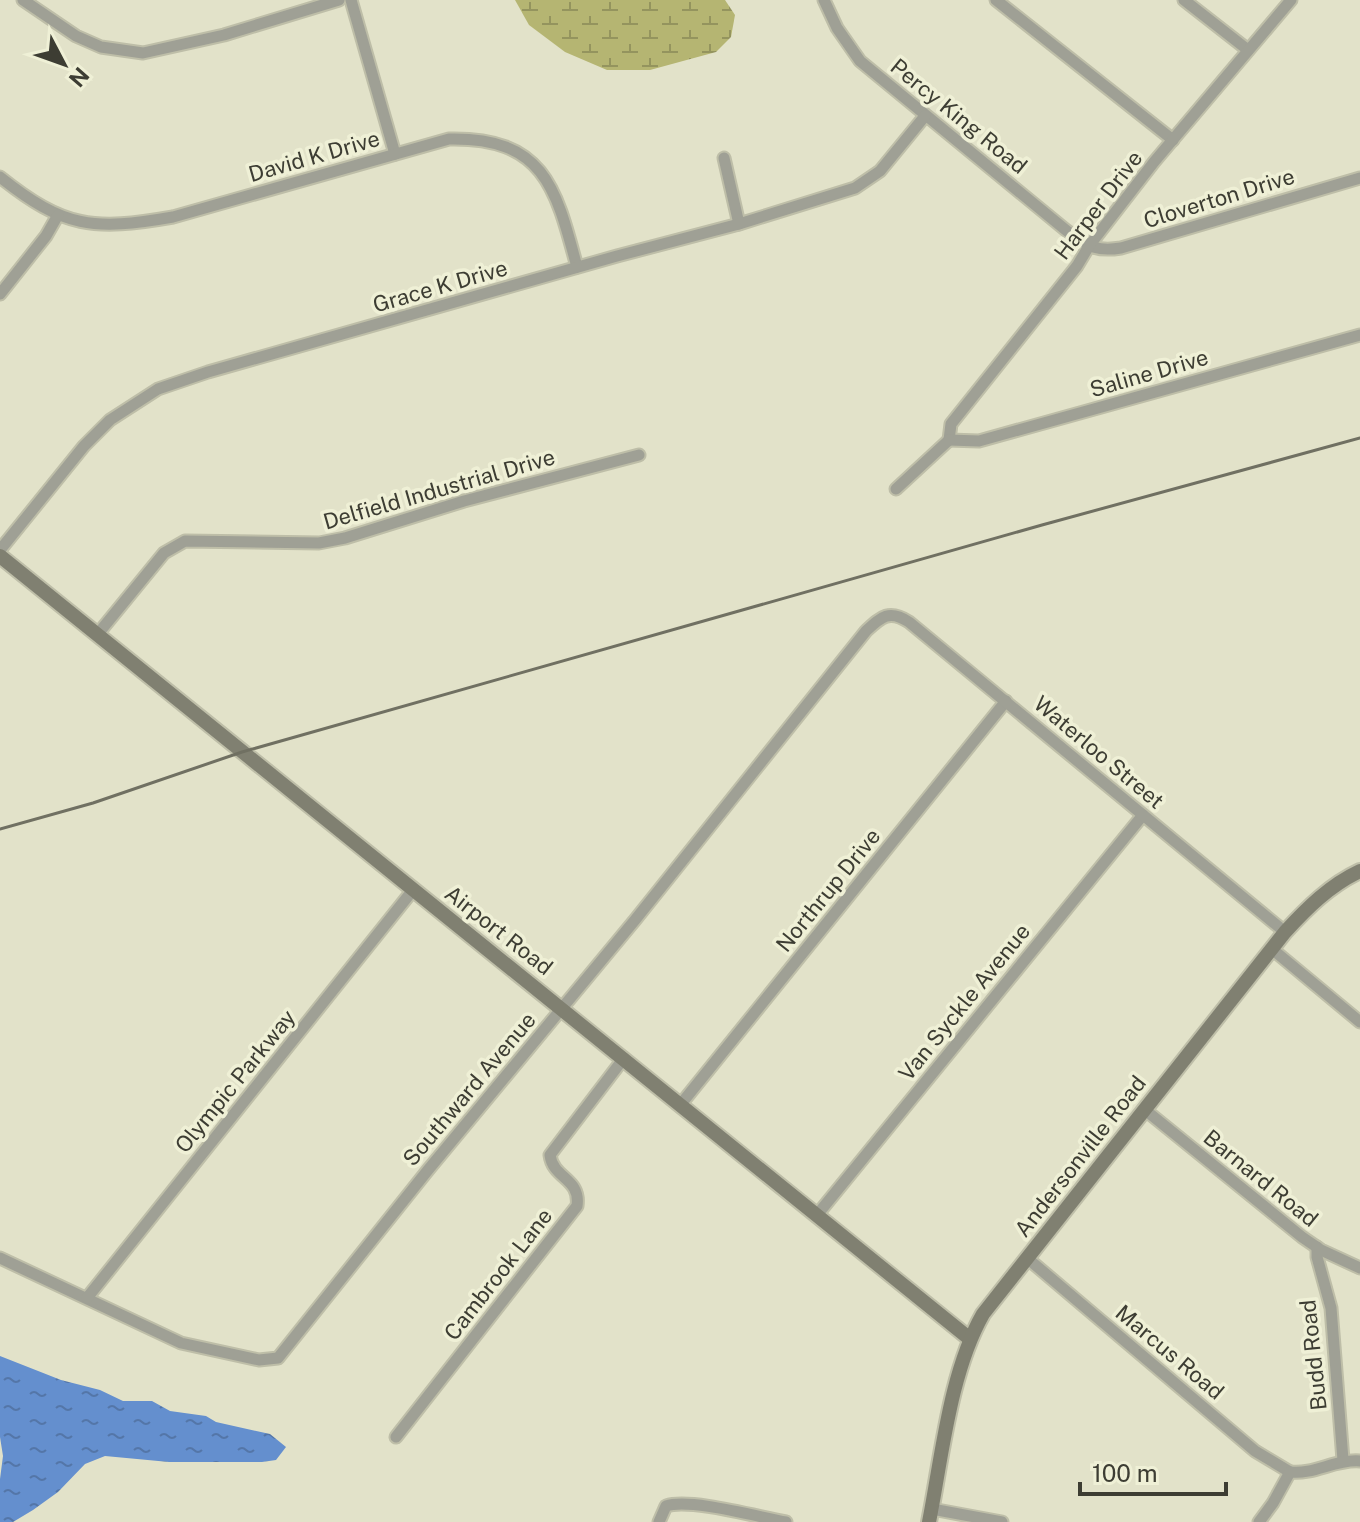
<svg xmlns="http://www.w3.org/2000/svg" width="1360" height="1522" font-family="'Public Sans',sans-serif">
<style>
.wetland{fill:url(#wetland-marsh)}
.water{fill:url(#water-ripples)}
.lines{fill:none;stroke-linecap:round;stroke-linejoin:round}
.street-casing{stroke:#bebea8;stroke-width:15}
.secondary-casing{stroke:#bebea8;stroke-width:18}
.street{stroke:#9fa095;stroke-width:11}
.secondary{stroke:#808071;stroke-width:14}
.rail{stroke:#707062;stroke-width:3}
.labels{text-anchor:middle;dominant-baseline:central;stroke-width:7;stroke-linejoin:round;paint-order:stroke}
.street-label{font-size:22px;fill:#3d3d33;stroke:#eff0d6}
</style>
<defs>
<pattern id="wetland-marsh" width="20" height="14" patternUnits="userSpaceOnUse" patternTransform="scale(2)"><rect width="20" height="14" fill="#b5b572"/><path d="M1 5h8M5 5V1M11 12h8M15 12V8" fill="none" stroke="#94945e"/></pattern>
<pattern id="water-ripples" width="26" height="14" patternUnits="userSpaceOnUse" patternTransform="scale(2)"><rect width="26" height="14" fill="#648fce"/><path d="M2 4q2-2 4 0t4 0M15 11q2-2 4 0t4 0" fill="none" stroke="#5476a8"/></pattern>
</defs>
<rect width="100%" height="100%" fill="#e2e2c9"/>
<polygon class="wetland" points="515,0 725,0 735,15 731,37 716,52 650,70 607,70 565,52 529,25"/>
<polygon class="water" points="0,1356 61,1380 100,1390 123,1401 152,1401 170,1411 206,1416 216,1422 270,1434 286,1447 276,1460 262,1462 169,1462 105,1456 85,1464 58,1492 33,1510 13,1522 0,1522 0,1479 3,1456 0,1437"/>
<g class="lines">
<g class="street-casing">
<g id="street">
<polyline points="23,0 76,36 101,47 143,53 224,35 339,0"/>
<polyline points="351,0 395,154"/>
<path d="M824 0 837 28 860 61 1067 231C1089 246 1095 252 1121 248L1360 178"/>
<polyline points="996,0 1173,140"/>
<polyline points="1184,0 1248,50"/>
<polyline points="724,158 739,224"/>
<path d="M0 177C64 228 93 231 173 217L449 139C544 137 556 188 577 267"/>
<polyline points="0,294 46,236 58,215"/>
<polyline points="949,440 951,424 1077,266 1089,246 1154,162 1291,0"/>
<polyline points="949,440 979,441 1360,335"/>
<polyline points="896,489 949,440"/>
<polyline points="0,550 84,446 110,420 158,389 208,372 617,256 739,224 855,188 880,171 925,116"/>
<polyline points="97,635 164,553 185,541 319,543 345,538 464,501 639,455"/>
<polyline points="1272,949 1360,1022"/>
<polyline points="681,1104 1006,701"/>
<polyline points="1144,1109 1302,1237 1321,1250 1360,1268"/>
<polyline points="817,1215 1143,815"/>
<polyline points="1317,1247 1317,1257 1331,1308 1343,1460"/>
<path d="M0 1258 181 1343 259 1360 278 1358 428 1170 635 920 866 631C881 617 889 609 909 622L1285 932"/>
<polyline points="1027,1258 1255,1451 1290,1472"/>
<polyline points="87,1298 413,890"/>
<path d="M396 1437 577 1206C581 1178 553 1179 550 1155L624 1058"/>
<polyline points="932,1509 1002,1522"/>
<path d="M659 1522 666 1506C690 1498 758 1517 786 1522"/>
<path d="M1259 1522 1273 1503 1290 1472C1314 1475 1335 1459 1360 1461"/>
</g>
</g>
<g class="secondary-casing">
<g id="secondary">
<polyline points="0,556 970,1339"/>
<path d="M929 1522C942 1456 950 1372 983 1314L1285 932C1307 908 1330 885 1360 871"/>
</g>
</g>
<use href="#street" class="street"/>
<use href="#secondary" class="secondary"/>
<polyline class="rail" points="0,829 93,803 242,752 1042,525 1360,438"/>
</g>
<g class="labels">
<g class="street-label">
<text transform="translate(959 116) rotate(39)">Percy King Road</text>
<text transform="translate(314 156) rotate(-16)">David K Drive</text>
<text transform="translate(1219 198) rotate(-17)">Cloverton Drive</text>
<text transform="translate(1098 205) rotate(-53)">Harper Drive</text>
<text transform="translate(440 286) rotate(-16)">Grace K Drive</text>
<text transform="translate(1149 373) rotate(-16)">Saline Drive</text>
<text transform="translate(439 489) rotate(-16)">Delfield Industrial Drive</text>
<text transform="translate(1099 752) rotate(40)">Waterloo Street</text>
<text transform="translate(828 890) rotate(-51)">Northrup Drive</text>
<text transform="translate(499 930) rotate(38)">Airport Road</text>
<text transform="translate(964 1002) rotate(-51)">Van Syckle Avenue</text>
<text transform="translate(235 1081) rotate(-51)">Olympic Parkway</text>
<text transform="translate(469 1089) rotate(-50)">Southward Avenue</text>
<text transform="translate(1080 1156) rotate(-52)">Andersonville Road</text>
<text transform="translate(1261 1178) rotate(39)">Barnard Road</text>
<text transform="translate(498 1274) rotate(-52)">Cambrook Lane</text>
<text transform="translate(1170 1352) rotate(40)">Marcus Road</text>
<text transform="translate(1313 1355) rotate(-96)">Budd Road</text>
</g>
</g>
<g transform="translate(64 64) rotate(131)" stroke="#eff0d6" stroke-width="6" paint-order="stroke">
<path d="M0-6L14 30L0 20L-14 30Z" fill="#3d3d33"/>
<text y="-12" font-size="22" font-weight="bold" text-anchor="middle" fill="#3d3d33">N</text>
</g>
<path d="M1080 1482v12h146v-12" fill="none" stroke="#3d3d33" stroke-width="4"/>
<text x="1092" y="1482" font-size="24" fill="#3d3d33" stroke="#eff0d6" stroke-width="6" paint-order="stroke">100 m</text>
</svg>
